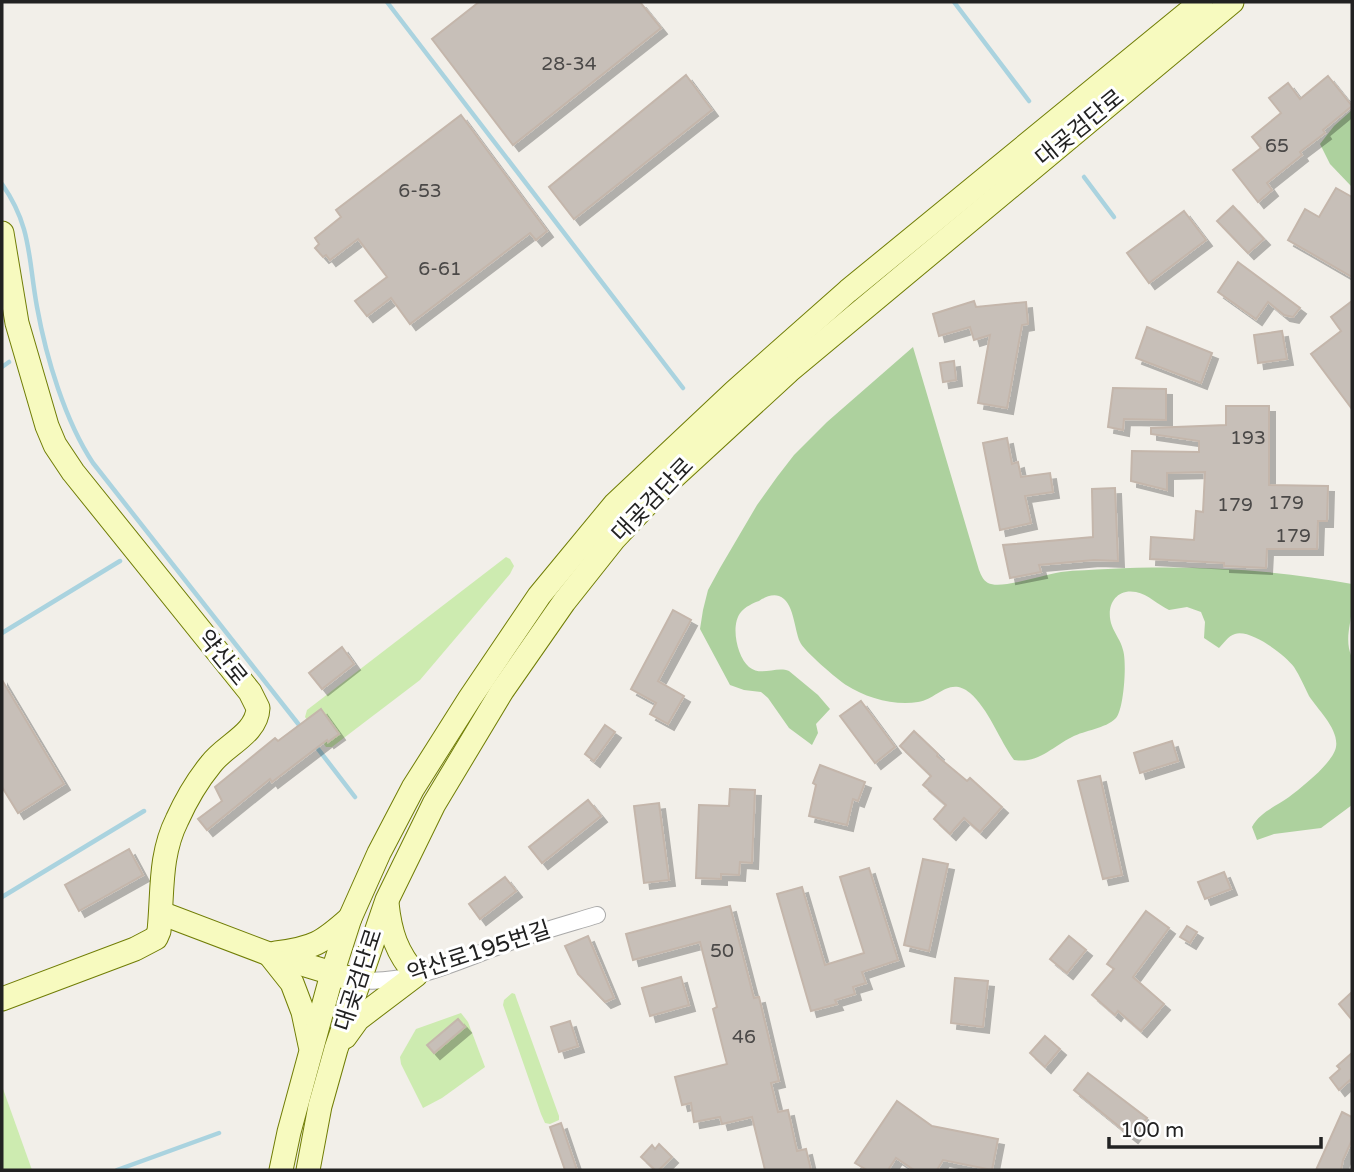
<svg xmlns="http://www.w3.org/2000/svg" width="1354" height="1172" font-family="'Varela Round','Noto Sans KR',sans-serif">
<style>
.grass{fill:#cdebb0}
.forest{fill:#add19e}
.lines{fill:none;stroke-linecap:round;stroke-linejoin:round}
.stream{stroke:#aad3df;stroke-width:4.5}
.building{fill:#c7bfb8;stroke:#c4b6ab;stroke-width:2;filter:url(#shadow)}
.street-casing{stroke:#a9a9a9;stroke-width:18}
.secondary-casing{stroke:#707d05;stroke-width:25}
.street{stroke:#fff;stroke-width:16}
.secondary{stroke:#f7fabf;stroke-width:23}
.labels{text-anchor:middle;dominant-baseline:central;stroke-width:6;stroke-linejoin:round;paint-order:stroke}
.number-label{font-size:19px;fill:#4b4948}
.street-label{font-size:23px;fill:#222;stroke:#fff}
</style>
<defs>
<filter id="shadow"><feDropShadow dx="6" dy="6" stdDeviation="0" flood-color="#0004"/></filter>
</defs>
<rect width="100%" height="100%" fill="#f2efe9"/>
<g class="grass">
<polygon points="506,557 510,559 514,566 510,574 420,680 332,747 326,747 305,717 307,710"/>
<polygon points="512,993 515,994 517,1000 559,1116 559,1120 550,1124 545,1123 541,1114 503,1005 504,1000"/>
<polygon points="461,1013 468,1022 485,1067 442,1098 423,1108 401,1064 400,1057 416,1029"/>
<polygon points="2,1086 32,1170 2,1170"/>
</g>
<g class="forest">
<polygon points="1352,110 1352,187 1330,164 1320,144 1334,126"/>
<path d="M913 347 979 570C981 575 983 580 988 583 1001 590 1045 574 1061 572 1076 570 1093 570 1108 569 1189 565 1273 569 1352 584 1352 592 1353 600 1352 607 1351 626 1344 639 1352 658V805L1321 828 1274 834 1257 840 1252 827C1260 812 1275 807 1289 797 1302 787 1333 763 1336 747 1339 729 1318 710 1309 696 1304 686 1300 676 1294 667 1285 655 1251 629 1235 634 1228 636 1224 643 1219 648L1204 638 1205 622 1201 612 1187 607 1169 610C1158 605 1148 594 1136 592 1115 588 1105 607 1112 626 1115 634 1121 641 1123 650 1127 662 1124 709 1116 718 1105 729 1085 730 1072 737 1052 747 1038 764 1014 760 1000 741 988 708 970 693 949 676 938 699 918 702 895 706 866 698 846 685 838 680 803 650 800 642 794 629 794 601 779 596 772 594 765 597 759 601 753 603 745 607 741 612 730 625 737 657 749 667 761 677 776 666 789 671L818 695 830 709 816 724 818 733 812 745 789 728 768 698 761 692 744 690 730 685 700 629 703 610 708 590 720 568 757 505 777 477 794 455 827 422Z"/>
</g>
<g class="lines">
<g class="stream">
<polyline points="387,2 683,388"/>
<polyline points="954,2 1029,101"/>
<polyline points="1084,177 1114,217"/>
<path d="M2 184C32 227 28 258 37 307 46 357 65 421 93 463L303 730"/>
<polyline points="2,367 9,362"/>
<polyline points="2,633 120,561"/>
<polyline points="315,745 355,797"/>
<polyline points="2,897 144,811"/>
<polyline points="117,1170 219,1133"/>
</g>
</g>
<g class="building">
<polygon points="479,2 640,2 661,28 513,145 432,39"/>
<polygon points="686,75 712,110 574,219 549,187"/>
<polygon points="1328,76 1352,106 1323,130 1325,133 1300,152 1302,155 1267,183 1272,190 1258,202 1233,170 1261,148 1252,137 1281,113 1269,98 1288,83 1300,99"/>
<polygon points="461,115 547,231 536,240 530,233 410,324 391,298 367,316 355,301 387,277 358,239 330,260 326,255 323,257 315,248 319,244 315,238 341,217 336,210"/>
<polygon points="1336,188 1352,197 1352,277 1288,240 1305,209 1319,217"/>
<polygon points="1233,206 1264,239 1248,253 1217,221"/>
<polygon points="1184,211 1206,240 1149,283 1127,253"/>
<polygon points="1238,262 1300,308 1293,317 1284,315 1268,302 1256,319 1218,292"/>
<polygon points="974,301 976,307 1026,302 1028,324 1022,325 1007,408 978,403 990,335 974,340 970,327 939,336 933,314"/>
<polygon points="1352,301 1352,409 1311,354 1341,331 1331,317"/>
<polygon points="1147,327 1212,353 1201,383 1136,358"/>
<polygon points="1282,331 1287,359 1258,363 1254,335"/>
<polygon points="954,361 956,380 943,382 940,363"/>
<polygon points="1113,388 1166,389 1166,420 1124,419 1123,430 1108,427"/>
<polygon points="1226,406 1269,406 1269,485 1328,486 1327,521 1318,521 1317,549 1267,549 1266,568 1224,566 1224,563 1150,559 1151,537 1194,540 1196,511 1203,512 1205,472 1167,473 1167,490 1131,481 1132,451 1199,452 1199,441 1151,434 1151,428 1226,425"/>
<polygon points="1007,438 1012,464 1018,462 1021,477 1050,473 1053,492 1025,496 1031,523 1000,530 983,443"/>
<polygon points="1115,488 1118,561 1094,560 1039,565 1041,572 1010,578 1003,545 1093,537 1092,489"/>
<polygon points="673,610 691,620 658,681 684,696 668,724 650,714 656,703 631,689"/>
<polygon points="342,647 354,664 322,689 309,673"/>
<polygon points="2,680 64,784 18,813 2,787"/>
<polygon points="861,701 895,747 875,763 840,716"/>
<polygon points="321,709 339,734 328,742 327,740 272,782 270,779 207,830 198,819 222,801 215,787 275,738 278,741"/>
<polygon points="605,725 615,732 594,761 585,754"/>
<polygon points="914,731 938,754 937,756 967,781 970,778 1002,807 980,832 964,818 950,834 934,819 946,805 923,785 931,776 900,746"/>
<polygon points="1172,741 1178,761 1140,773 1134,753"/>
<polygon points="820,765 865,782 858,801 853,799 847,825 809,816 816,785 813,783"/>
<polygon points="1100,776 1122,875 1103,879 1078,781"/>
<polygon points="730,789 755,790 752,863 740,862 739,875 721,874 721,879 696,878 699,805 729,806"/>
<polygon points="588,800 601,816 542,863 529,847"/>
<polygon points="659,803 669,880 644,883 634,806"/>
<polygon points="129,849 143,875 79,911 65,885"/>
<polygon points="923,859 948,864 929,951 904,945"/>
<polygon points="869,868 898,960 862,972 866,983 853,987 855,994 835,1000 837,1004 811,1011 777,894 802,887 825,965 864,953 840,877"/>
<polygon points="1224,872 1231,889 1205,899 1198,882"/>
<polygon points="505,877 516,891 480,919 469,904"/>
<polygon points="730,906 754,998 759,997 779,1081 771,1083 778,1112 788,1110 797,1151 806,1149 811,1170 765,1170 752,1117 722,1124 720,1117 694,1122 691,1103 682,1105 675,1077 727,1064 713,1009 717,1007 700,942 633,960 626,934"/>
<polygon points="1146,911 1169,928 1133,977 1164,1004 1141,1031 1118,1011 1115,1015 1092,995 1114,969 1107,964"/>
<polygon points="1187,926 1197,932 1190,943 1180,937"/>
<polygon points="588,936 614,998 605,1002 578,974 565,946"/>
<polygon points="1069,936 1086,950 1067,973 1050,959"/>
<polygon points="681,977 689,1005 650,1016 642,988"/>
<polygon points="955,978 988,981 983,1027 951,1023"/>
<polygon points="1352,992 1352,1020 1339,1004"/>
<polygon points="458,1019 465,1027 434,1053 427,1045"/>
<polygon points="570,1021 578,1046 559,1052 551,1027"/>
<polygon points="1045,1036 1060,1049 1045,1067 1030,1053"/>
<polygon points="1352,1053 1352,1083 1350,1080 1339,1090 1330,1078 1340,1069 1337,1066"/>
<polygon points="1088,1073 1147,1118 1132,1137 1074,1090"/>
<polygon points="897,1101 932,1126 998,1139 992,1170 943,1160 937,1170 914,1170 896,1158 888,1170 867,1170 855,1163"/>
<polygon points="1342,1112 1352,1117 1352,1140 1343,1160 1341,1170 1316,1170"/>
<polygon points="561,1123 577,1170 565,1170 550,1127"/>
<polygon points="659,1144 672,1157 659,1170 655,1170 641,1157 652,1145 655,1149"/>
</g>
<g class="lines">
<g class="street-casing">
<path id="street" d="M358 980C408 985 453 963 499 946 531 934 564 925 597 915"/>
</g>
<g class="secondary-casing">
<g id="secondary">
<path d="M2 233 17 323 47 426 55 445 73 472 250 692 258 708C257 734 225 745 211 764 197 781 186 800 177 820 159 856 163 893 159 931L156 938 135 949 2 999"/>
<polyline points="161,913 269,954 345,977"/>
<path d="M276 953C314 948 322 943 350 918"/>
<polyline points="269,954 292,983 303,1012 310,1045"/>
<path d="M345 1037 358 1019 416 975C397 953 390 933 387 903"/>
<polyline points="281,1170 289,1132 332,974 350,918 379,853 413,788 470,698 539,596 615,504 734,392 848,291 1201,2"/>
<polyline points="308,1170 320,1106 336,1049 387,900 434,804 502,691 564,602 614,539 665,485 789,371 1232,2"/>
</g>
</g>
<use href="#street" class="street"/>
<use href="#secondary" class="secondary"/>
</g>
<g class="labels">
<g class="number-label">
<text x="569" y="64">28-34</text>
<text x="1277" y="146">65</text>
<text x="420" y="191">6-53</text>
<text x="440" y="269">6-61</text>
<text x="1248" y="438">193</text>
<text x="1286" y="503">179</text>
<text x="1235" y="505">179</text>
<text x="1293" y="536">179</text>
<text x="722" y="951">50</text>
<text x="744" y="1037">46</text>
</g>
<g class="street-label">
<text transform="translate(1080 128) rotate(-39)">대곶검단로</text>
<text transform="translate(653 500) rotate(-46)">대곶검단로</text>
<text transform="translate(222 658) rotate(51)">약산로</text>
<text transform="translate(479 952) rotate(-18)">약산로195번길</text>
<text transform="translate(359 980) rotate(-72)">대곶검단로</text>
</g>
</g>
<rect width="1354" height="1172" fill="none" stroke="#222222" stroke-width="7"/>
<path d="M1109 1137v10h212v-10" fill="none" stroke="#222222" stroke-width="3.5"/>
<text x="1120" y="1137" font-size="21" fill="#222222" stroke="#ffffff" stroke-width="5" paint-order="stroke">100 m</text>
</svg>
